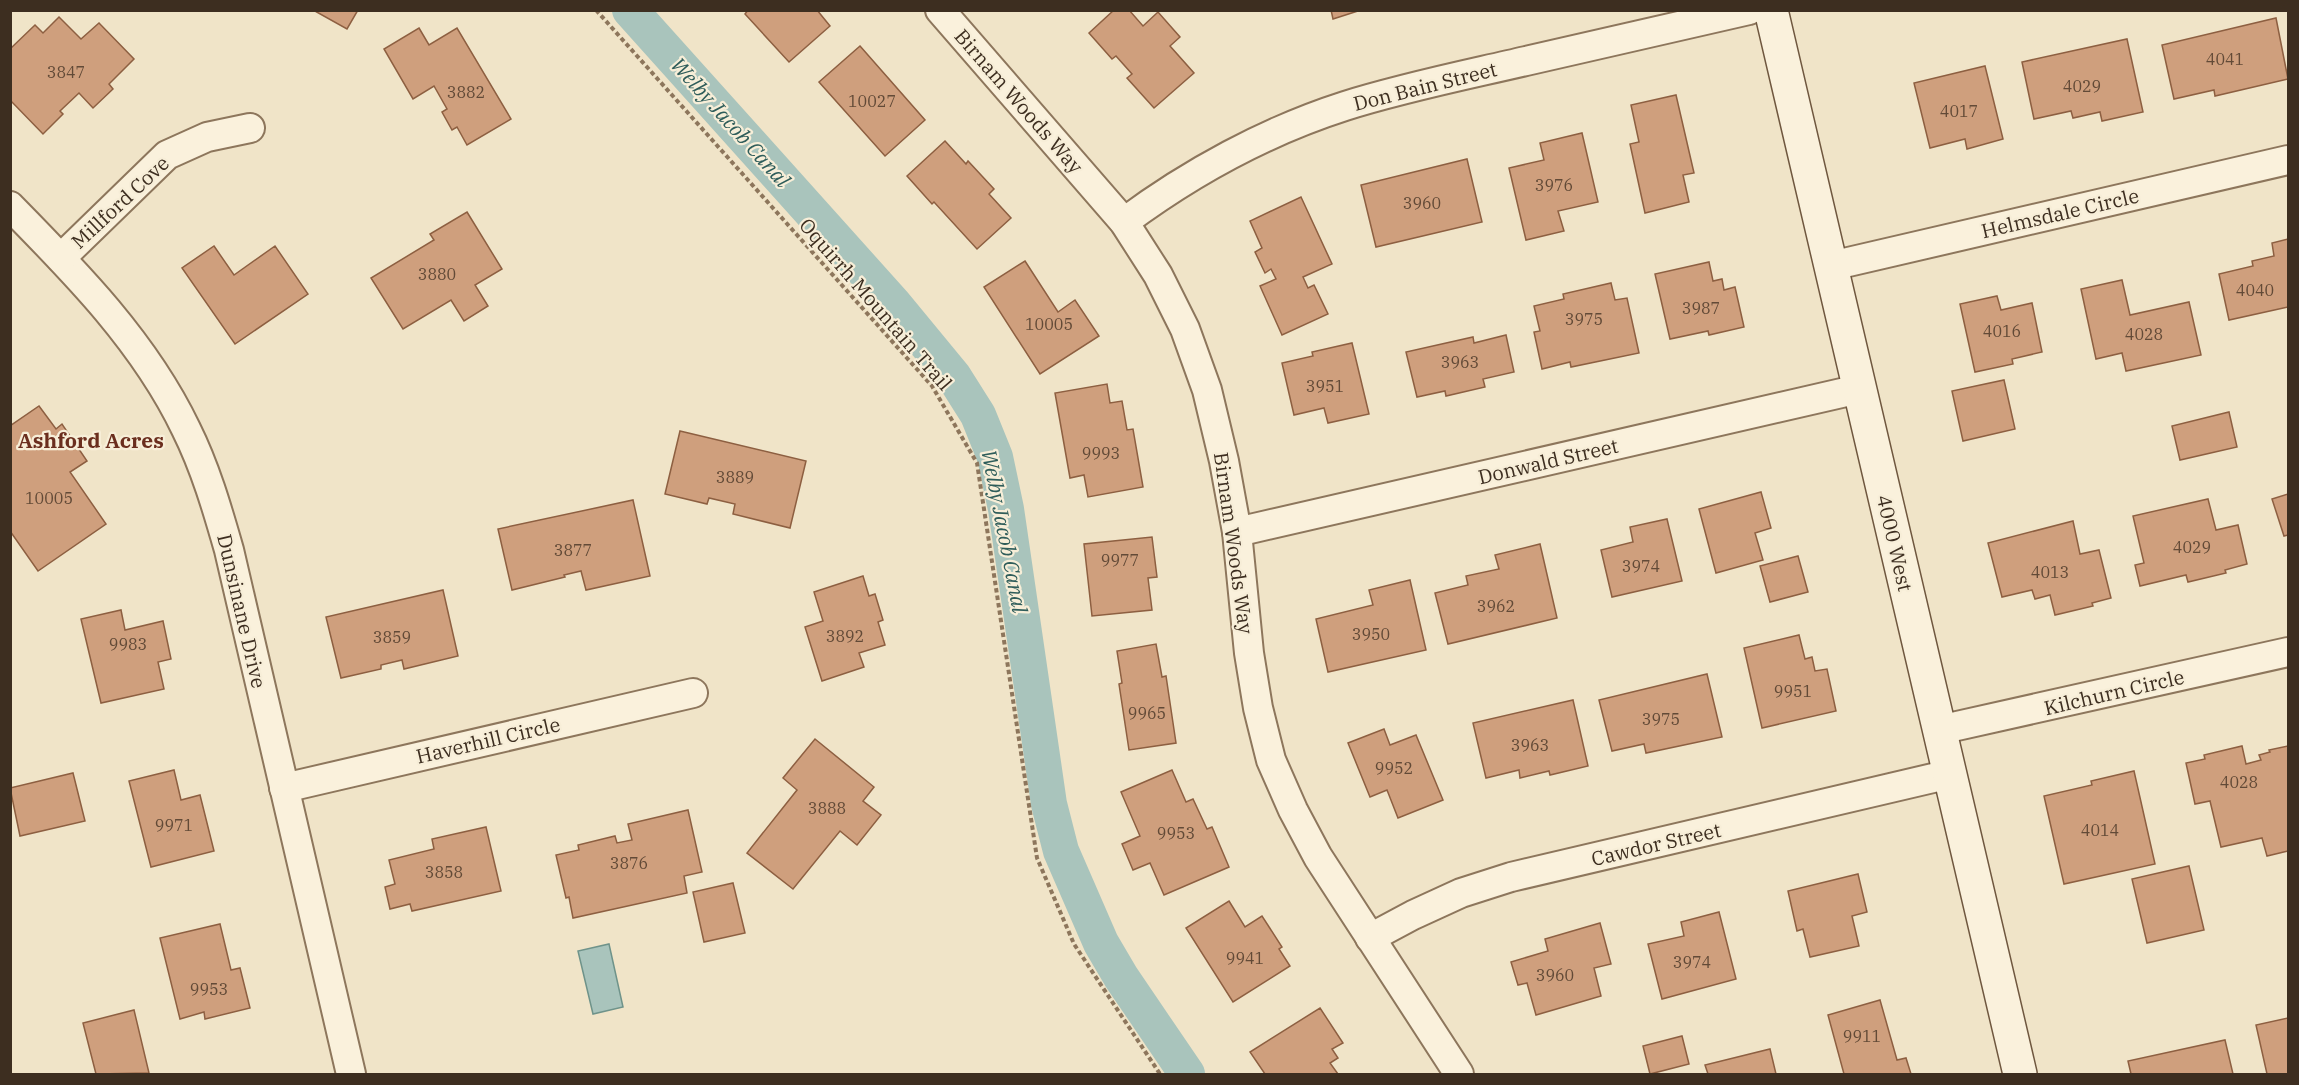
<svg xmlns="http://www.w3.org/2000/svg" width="2299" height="1085" font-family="'IBM Plex Serif',serif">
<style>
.water{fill:#a9c4bc;stroke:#6f938a;stroke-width:1.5}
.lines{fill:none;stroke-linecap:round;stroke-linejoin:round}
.canal{stroke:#a9c4bc;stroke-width:36}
.building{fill:#cf9f7d;stroke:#8d5f41;stroke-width:1.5}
.street-casing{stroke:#8d765c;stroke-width:32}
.secondary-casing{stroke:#6f573f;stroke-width:36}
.path{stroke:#8d765c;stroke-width:4;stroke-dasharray:4.5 3;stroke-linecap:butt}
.street{stroke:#faf1dc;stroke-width:28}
.secondary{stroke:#faf1dc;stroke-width:33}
.labels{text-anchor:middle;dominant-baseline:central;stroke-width:4.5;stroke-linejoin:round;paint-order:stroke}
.number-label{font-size:16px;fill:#624a37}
.street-label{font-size:20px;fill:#3d2e20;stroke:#f7eed8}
.water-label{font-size:21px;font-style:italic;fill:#2f5d5a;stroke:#f7eed8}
.neighbourhood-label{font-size:21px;font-weight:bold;fill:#6b2e1e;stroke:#f7eed8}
</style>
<rect width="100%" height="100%" fill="#f0e4c8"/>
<polygon class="water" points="609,944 623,1007 593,1014 578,951"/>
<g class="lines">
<polyline class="canal" points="630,10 893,303 954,377 978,415 995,457 1006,509 1049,804 1061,851 1101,943 1121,977 1187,1074"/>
</g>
<g class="building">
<polygon points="313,10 358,10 347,29"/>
<polygon points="748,10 817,10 830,26 789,62 745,14"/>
<polygon points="1114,10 1129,10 1143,26 1158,12 1180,37 1170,46 1194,73 1154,108 1127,78 1132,74 1116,56 1112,59 1089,33"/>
<polygon points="1331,10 1361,10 1333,19"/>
<polygon points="59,17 81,39 99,23 134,59 109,84 113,89 93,108 79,93 60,111 63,114 43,134 10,100 10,49 35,25 43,33"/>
<polygon points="2276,18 2288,79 2215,96 2214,90 2174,99 2162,45"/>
<polygon points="419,28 429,45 457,28 511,119 467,145 457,127 452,130 442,112 447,109 434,86 413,99 384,49"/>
<polygon points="2127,39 2143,112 2102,121 2100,112 2073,118 2071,111 2034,119 2022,62"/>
<polygon points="860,46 925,120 885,156 819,82"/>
<polygon points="1985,66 2003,139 1967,149 1965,139 1930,148 1914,83"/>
<polygon points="1676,95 1694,173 1683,175 1689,202 1645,213 1630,144 1639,142 1631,105"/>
<polygon points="1582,133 1598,202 1558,211 1564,231 1526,240 1509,168 1544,160 1540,143"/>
<polygon points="945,141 966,164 968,161 994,189 989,194 1011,218 977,249 934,202 932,204 907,176"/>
<polygon points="1467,159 1482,222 1376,247 1361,185"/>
<polygon points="1301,197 1332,264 1303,277 1308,288 1314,285 1328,314 1282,335 1260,286 1276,279 1271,269 1265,273 1255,252 1262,248 1250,221"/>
<polygon points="467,212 502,269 475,285 488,306 464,321 451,300 403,329 371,278 434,240 430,234"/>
<polygon points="2288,239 2288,307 2229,320 2219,274 2253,266 2252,261 2274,256 2272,243"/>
<polygon points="214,246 234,275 275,246 308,294 235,344 182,268"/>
<polygon points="1025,261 1058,312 1075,300 1099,336 1040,374 984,287"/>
<polygon points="1709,262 1713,281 1722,279 1724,290 1735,287 1744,327 1709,335 1708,331 1670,339 1655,274"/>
<polygon points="2122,280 2130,315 2189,302 2201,355 2126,371 2122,353 2096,359 2081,289"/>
<polygon points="1611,283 1615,300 1627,298 1639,353 1571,367 1570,362 1542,369 1534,332 1540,331 1534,306 1564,299 1563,294"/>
<polygon points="1997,296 2001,310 2032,303 2042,352 2012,359 2013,364 1975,372 1960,304"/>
<polygon points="1506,335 1514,372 1483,379 1485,387 1446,396 1445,391 1417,397 1406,352 1473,337 1474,343"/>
<polygon points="1352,343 1369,414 1328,423 1324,408 1294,415 1282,363 1313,356 1312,352"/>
<polygon points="2004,380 2015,429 1963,441 1952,391"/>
<polygon points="1107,384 1110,403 1122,401 1127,430 1133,429 1143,487 1088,497 1084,475 1070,478 1055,393"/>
<polygon points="39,406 56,429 62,424 87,461 70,472 106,524 38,571 10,531 10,426"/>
<polygon points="2229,412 2237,447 2180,460 2172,426"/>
<polygon points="680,431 806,461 790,528 733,514 735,504 709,498 707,504 665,494"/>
<polygon points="1761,492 1771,528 1755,533 1763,560 1716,573 1699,509"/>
<polygon points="2288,494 2288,535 2284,536 2272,499"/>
<polygon points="2208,499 2216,530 2238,525 2247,564 2225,570 2226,573 2188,582 2186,575 2140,586 2135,565 2144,563 2133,516"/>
<polygon points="633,500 650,576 586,590 581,571 564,575 565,577 512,590 498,529"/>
<polygon points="1667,519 1682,581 1612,597 1601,550 1633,542 1630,527"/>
<polygon points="2073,521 2080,554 2099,550 2111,598 2092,603 2093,606 2055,615 2050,595 2035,599 2032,590 2002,597 1988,543"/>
<polygon points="1152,537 1157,577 1148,578 1152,610 1092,616 1084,544"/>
<polygon points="1540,544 1557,618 1448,644 1435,593 1468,585 1466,576 1499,569 1495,555"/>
<polygon points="1798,556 1808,592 1770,602 1760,566"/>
<polygon points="863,576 869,596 875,594 883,620 878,622 885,645 859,653 864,667 822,681 805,627 823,621 814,592"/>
<polygon points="1410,580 1426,650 1328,672 1316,619 1373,605 1369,590"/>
<polygon points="443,590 458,656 404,669 402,660 381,665 381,669 341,678 326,617"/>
<polygon points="121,610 125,630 163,621 171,659 158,662 164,689 101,703 81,619"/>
<polygon points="1799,635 1805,659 1812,657 1815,671 1827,669 1836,711 1762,728 1744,648"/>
<polygon points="1156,644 1162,677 1166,676 1176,743 1129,750 1119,684 1122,683 1117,651"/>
<polygon points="1707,674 1722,737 1646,753 1644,744 1612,751 1599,700"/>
<polygon points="1573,700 1588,766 1550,775 1549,771 1520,778 1519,770 1486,778 1473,723"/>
<polygon points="1384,729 1390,745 1416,735 1443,800 1398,818 1387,790 1370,797 1348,743"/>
<polygon points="815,739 874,787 863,801 881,815 857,845 840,831 793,889 747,853 797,790 783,778"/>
<polygon points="2242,746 2246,764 2261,760 2259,755 2270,752 2269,750 2288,746 2288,851 2267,856 2262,838 2221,847 2210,801 2195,804 2186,763 2205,759 2204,755"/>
<polygon points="174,770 181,800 200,795 214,851 151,867 129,781"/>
<polygon points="1172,770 1186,802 1193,799 1207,829 1212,827 1229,867 1164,895 1150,863 1133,870 1122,844 1140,836 1121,792"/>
<polygon points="2134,771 2155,864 2064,884 2044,796 2092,785 2091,781"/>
<polygon points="73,773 85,821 20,836 10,788"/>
<polygon points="688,810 702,872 684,876 687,893 573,918 569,897 566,898 556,855 579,850 578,845 615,836 617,843 632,840 628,824"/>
<polygon points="486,827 501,891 412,911 410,904 390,909 385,887 395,884 389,860 434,849 432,839"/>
<polygon points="2189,866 2204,930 2147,943 2132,879"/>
<polygon points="1858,874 1867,912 1852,916 1859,946 1810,957 1803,929 1797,931 1788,891"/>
<polygon points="733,883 745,933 704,942 693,892"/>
<polygon points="1229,901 1245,927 1262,916 1282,947 1279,949 1290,966 1233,1002 1186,928"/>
<polygon points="1719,912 1736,979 1662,999 1648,944 1684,936 1681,922"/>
<polygon points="1600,923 1611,964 1594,968 1601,996 1536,1015 1527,983 1518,985 1511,962 1548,951 1545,939"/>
<polygon points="220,924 231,970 240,968 250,1008 205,1019 204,1012 180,1019 160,938"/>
<polygon points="1880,1000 1897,1060 1906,1058 1911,1074 1844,1074 1828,1015"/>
<polygon points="1320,1008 1343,1043 1332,1049 1338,1058 1330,1063 1338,1074 1265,1074 1250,1052"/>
<polygon points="134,1010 149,1073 96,1074 83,1023"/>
<polygon points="2288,1018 2288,1074 2267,1074 2256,1025"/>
<polygon points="1682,1036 1689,1064 1650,1074 1643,1046"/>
<polygon points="2225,1040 2233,1074 2131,1074 2128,1061"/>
<polygon points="1770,1049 1776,1074 1708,1074 1705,1065"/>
</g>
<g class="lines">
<g class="street-casing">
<g id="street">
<polyline points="940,10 1124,222 1158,275 1185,329 1207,390 1224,461 1237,532 1249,653 1258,708 1271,760 1293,810 1318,857 1459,1074"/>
<path d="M10 206C76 273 145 343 186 429 205 467 217 508 229 550L351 1074"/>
<path d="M1124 222C1190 173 1267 131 1345 106 1405 87 1466 75 1526 61 1601 44 1675 27 1749 10"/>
<polyline points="61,258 167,155 207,137 250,128"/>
<polyline points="1831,266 2288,160"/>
<polyline points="1237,532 1859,389"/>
<polyline points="1939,730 2288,652"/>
<polyline points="284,788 693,693"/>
<polyline points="1370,938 1413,915 1461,893 1511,877 1950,774"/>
</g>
</g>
<g class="secondary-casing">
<polyline id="secondary" points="1771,10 2020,1074"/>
</g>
<polyline class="path" points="596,10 932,386 977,463 1037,858 1074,944 1160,1074"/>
<use href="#street" class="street"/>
<use href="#secondary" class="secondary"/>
</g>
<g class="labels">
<g class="number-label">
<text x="2225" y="59">4041</text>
<text x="66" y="72">3847</text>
<text x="2082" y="86">4029</text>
<text x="466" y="92">3882</text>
<text x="872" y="101">10027</text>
<text x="1959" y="111">4017</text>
<text x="1554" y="185">3976</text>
<text x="1422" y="203">3960</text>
<text x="437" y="274">3880</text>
<text x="2255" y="290">4040</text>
<text x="1701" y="308">3987</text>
<text x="1584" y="319">3975</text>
<text x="1049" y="324">10005</text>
<text x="2002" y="331">4016</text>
<text x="2144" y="334">4028</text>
<text x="1460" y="362">3963</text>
<text x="1325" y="386">3951</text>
<text x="1101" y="453">9993</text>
<text x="735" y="477">3889</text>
<text x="49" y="498">10005</text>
<text x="2192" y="547">4029</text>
<text x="573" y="550">3877</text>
<text x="1120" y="560">9977</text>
<text x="1641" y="566">3974</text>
<text x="2050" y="572">4013</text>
<text x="1496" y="606">3962</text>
<text x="1371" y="634">3950</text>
<text x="845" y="636">3892</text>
<text x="392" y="637">3859</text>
<text x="128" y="644">9983</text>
<text x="1793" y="691">9951</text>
<text x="1147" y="713">9965</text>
<text x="1661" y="719">3975</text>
<text x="1530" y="745">3963</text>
<text x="1394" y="768">9952</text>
<text x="2239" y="782">4028</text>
<text x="827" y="808">3888</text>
<text x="174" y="825">9971</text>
<text x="2100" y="830">4014</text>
<text x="1176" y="833">9953</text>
<text x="629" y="863">3876</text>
<text x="444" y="872">3858</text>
<text x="1245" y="958">9941</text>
<text x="1692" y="962">3974</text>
<text x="1555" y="975">3960</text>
<text x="209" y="989">9953</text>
<text x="1862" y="1036">9911</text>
</g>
<g class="street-label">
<text transform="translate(1425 86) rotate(-14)">Don Bain Street</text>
<text transform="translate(1019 101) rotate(49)">Birnam Woods Way</text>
<text transform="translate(120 202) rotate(-43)">Millford Cove</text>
<text transform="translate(2060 213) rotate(-13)">Helmsdale Circle</text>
<text transform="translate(876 304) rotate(49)">Oquirrh Mountain Trail</text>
<text transform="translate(1548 461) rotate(-13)">Donwald Street</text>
<text transform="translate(1234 543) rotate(82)">Birnam Woods Way</text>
<text transform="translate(1895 543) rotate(77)">4000 West</text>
<text transform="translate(242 611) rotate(77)">Dunsinane Drive</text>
<text transform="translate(2114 692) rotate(-13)">Kilchurn Circle</text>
<text transform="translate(488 740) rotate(-13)">Haverhill Circle</text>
<text transform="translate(1656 844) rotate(-13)">Cawdor Street</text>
</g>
<g class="water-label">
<text transform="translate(731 122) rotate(48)">Welby Jacob Canal</text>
<text transform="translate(1005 531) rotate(79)">Welby Jacob Canal</text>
</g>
<g class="neighbourhood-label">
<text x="91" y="440">Ashford Acres</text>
</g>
</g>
<rect width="2299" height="1085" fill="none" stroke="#3d2e20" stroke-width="24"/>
</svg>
